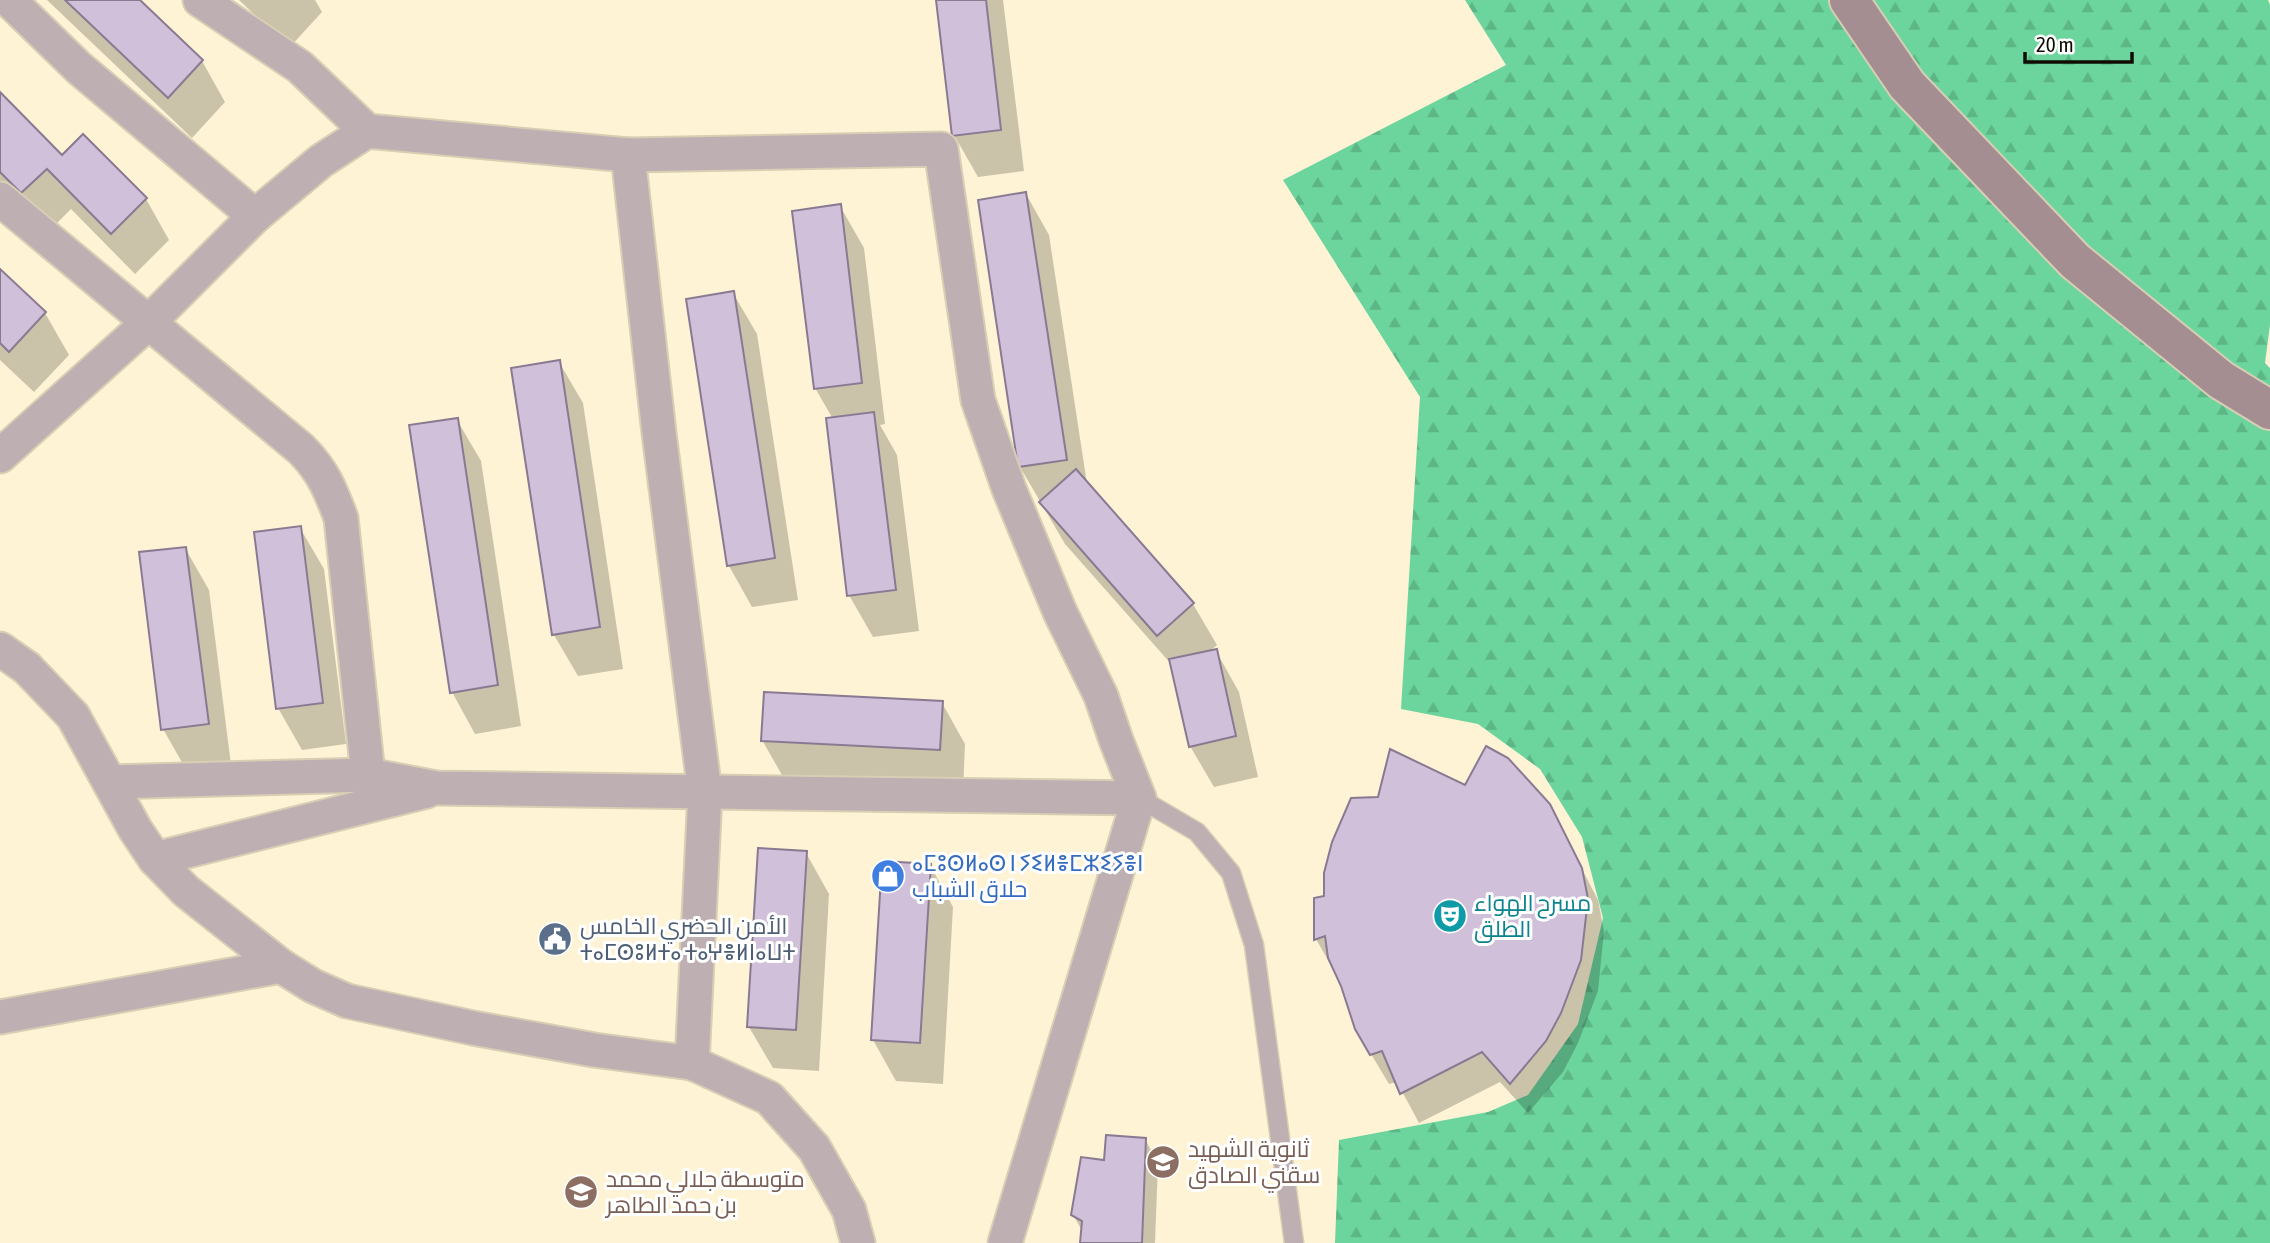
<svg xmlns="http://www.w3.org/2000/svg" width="2270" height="1243" font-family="'Asap Condensed',Cairo,'Noto Sans Tifinagh',sans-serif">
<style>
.forest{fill:url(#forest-firs)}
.shadow{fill:#0003}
.building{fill:#d1c0da;stroke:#897a92;stroke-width:2}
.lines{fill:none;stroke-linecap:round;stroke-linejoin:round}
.lane-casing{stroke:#d8ceb4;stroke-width:21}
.street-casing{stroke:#d8ceb4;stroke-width:37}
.secondary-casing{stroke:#d8ceb4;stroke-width:42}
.lane{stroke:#beafb2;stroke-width:18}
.street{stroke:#beafb2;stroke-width:33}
.secondary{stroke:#a48e92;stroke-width:38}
.labels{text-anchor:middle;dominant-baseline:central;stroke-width:6;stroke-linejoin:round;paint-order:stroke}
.shop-label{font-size:23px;fill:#366cbe;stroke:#fff;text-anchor:start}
.culture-label{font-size:23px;fill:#0d838f;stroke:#fff;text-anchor:start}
.service-label{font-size:23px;fill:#4e5e75;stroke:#fff;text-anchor:start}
.education-label{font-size:23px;fill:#785e54;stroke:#fff;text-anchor:start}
</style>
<defs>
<pattern id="forest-firs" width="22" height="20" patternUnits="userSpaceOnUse" patternTransform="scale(1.75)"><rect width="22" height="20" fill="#6cd59d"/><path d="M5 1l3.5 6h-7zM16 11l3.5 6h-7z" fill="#5cb686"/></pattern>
</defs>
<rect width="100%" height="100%" fill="#fef3d5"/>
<polygon class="forest" points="1465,0 2268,0 2270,5 2270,325 2265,363 2270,368 2270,1243 1335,1243 1339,1140 1488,1112 1528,1095 1578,1024 1603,918 1582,837 1540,769 1478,724 1401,709 1420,397 1283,180 1506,65"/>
<g class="shadow">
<polygon points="47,0 137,0 202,61 225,102 192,138"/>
<polygon points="239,0 315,0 322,12 289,48"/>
<polygon points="938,0 1003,0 1024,171 978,177 954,135"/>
<polygon points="0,94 62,157 146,199 169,240 135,274 71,209 46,234 0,187"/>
<polygon points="1026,194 1049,235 1087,484 1193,604 1217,645 1209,652 1216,651 1239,692 1258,777 1214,787 1190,746 1172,665 1065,544 1020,467"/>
<polygon points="840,206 864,248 885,424 880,425 897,455 919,631 873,637 849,595 833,419 815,388"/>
<polygon points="0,271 45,313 69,355 34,392 0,360"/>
<polygon points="733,293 757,334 798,600 752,607 729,566"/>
<polygon points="559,362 583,403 623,669 578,676 554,635"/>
<polygon points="457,420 481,461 521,726 475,734 452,692"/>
<polygon points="300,528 324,569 346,744 302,750 278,708"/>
<polygon points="185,548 209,590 231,765 187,771 163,729"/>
<polygon points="942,703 965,744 963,791 786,782 762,740"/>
<polygon points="1466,787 1549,805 1598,900 1604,931 1598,991 1578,1043 1563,1072 1528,1113 1500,1082 1419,1123 1397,1082 1389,1084 1356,1029 1342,985 1316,939 1326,897 1379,799"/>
<polygon points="806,853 829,894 819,1071 773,1068 749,1027"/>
<polygon points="930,865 953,907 943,1084 896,1081 873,1040"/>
<polygon points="1145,1139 1158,1163 1155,1243 1082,1243 1083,1232 1073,1215 1106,1162"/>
</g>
<g class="building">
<polygon points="65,0 140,0 203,60 168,98"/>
<polygon points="936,0 986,0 1001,130 952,136"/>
<polygon points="0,92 62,155 83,134 147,198 111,234 47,169 21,193 0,172"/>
<polygon points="1026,192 1067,460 1018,467 978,200"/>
<polygon points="841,204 862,383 814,389 792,211"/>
<polygon points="0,269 46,312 9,352 0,343"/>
<polygon points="734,291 775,558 727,566 686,299"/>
<polygon points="560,360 600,627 552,635 511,368"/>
<polygon points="874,412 896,590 847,596 826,418"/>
<polygon points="458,418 498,685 450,693 409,425"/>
<polygon points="1076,469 1194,603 1157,636 1039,502"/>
<polygon points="301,526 323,703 276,709 254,532"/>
<polygon points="186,547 209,724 161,730 139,552"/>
<polygon points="1217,649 1236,736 1189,747 1169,659"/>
<polygon points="764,692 943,701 940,750 761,741"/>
<polygon points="1486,746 1508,758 1550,804 1582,868 1588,899 1581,960 1561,1013 1546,1041 1510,1084 1482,1052 1400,1094 1382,1051 1370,1055 1355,1029 1341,986 1328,958 1325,936 1314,940 1314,898 1324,896 1324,873 1332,842 1351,798 1378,797 1390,749 1465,785"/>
<polygon points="758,848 807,851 796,1030 747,1027"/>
<polygon points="882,861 931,864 920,1043 871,1040"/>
<polygon points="1106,1135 1146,1138 1142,1243 1080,1243 1082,1221 1071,1215 1081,1157 1104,1160"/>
</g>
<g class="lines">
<g class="lane-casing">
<polyline id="lane" points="1139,798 1197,832 1231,873 1254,945 1294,1243"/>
</g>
<g class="street-casing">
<g id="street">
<polyline points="9,0 79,68 255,216"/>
<polyline points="200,0 300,67 367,131"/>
<polyline points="628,155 941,149 978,400 1009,489 1060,612 1101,696 1116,740 1139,798"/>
<path d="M0 199 301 449C323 471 330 489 341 518L368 775"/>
<polyline points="0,456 148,323 255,216 321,161 367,131 628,155 659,433 705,793 692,1063"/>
<polyline points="0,649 27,668 73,716 135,829 155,859 186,891 281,966 313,986 347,1001 473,1028 594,1050 692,1063 769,1098 814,1148 849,1210 858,1243"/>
<polyline points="110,782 368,775 436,788 1139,798 1005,1243"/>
<polyline points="155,859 427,791"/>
<polyline points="0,1017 281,966"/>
</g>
</g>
<g class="secondary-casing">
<polyline id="secondary" points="1849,0 1907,85 2075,261 2221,380 2270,410"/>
</g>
<use href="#lane" class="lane"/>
<use href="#street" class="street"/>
<use href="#secondary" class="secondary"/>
</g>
<defs>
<g id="shop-disc" transform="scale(1.75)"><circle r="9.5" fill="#3f7fe0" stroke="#fff"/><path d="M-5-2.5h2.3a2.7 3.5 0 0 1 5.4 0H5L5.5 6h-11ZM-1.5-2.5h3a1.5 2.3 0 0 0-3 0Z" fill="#fff"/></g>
<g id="theatre-disc" transform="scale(1.75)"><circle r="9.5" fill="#0f9aa8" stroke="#fff"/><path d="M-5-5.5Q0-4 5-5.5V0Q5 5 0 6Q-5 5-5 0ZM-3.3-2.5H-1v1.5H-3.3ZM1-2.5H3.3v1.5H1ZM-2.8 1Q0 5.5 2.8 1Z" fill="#fff"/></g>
<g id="civic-disc" transform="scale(1.75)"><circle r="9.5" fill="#5c6f8a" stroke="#fff"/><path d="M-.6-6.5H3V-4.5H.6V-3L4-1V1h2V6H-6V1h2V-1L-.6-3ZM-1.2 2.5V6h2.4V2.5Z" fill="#fff"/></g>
<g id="school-disc" transform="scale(1.75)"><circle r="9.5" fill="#8d6e63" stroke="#fff"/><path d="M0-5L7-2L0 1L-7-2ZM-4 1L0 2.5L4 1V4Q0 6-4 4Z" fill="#fff"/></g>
</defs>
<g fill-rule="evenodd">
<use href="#shop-disc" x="888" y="876"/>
<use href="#theatre-disc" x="1450" y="916"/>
<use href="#civic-disc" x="555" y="939"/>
<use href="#school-disc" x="1163" y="1162"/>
<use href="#school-disc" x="581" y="1192"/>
</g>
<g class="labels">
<g class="shop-label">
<text x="912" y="863">ⴰⵎⵓⵙⵍⴰⵙ ⵏ ⵢⵉⵍⴻⵎⵣⵉⵢⴻⵏ<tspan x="912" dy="26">حلاق الشباب</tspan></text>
</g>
<g class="culture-label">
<text x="1474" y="903">مسرح الهواء<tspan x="1474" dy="26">الطلق</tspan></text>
</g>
<g class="service-label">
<text x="580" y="926">الأمن الحضري الخامس<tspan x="580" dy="26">ⵜⴰⵎⵙⵓⵍⵜⴰ ⵜⴰⵖⴻⵍⵏⴰⵡⵜ</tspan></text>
</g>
<g class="education-label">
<text x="1188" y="1149">ثانوية الشهيد<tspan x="1188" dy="26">سقني الصادق</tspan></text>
<text x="606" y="1179">متوسطة جلالي محمد<tspan x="606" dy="26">بن حمد الطاهر</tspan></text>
</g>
</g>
<path d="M2025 52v10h107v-10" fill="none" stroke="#0f0c04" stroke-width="3.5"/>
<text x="2036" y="52" font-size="21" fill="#0f0c04" stroke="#ffffff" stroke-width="5" paint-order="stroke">20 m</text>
</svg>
